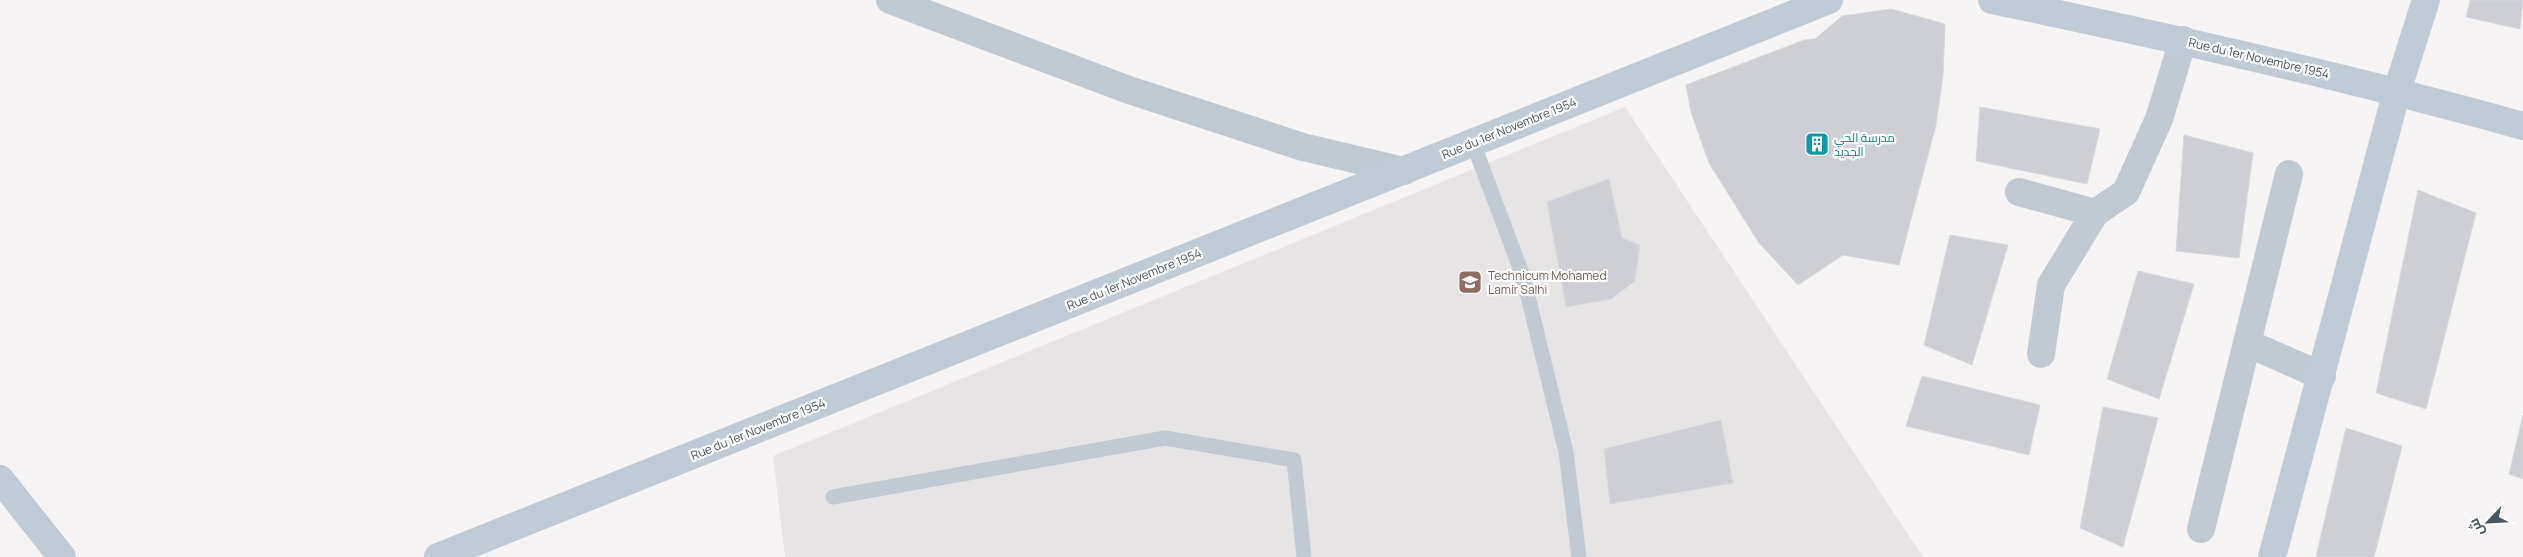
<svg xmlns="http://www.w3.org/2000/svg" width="2523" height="557" font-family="Manrope,Cairo,sans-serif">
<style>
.education{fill:#e6e4e5}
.building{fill:#cdcfd5;stroke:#d7d9de}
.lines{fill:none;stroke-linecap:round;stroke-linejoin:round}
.lane{stroke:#c1cad2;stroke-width:15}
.street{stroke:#c1cad2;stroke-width:28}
.secondary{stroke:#c1cbd6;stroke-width:28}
.labels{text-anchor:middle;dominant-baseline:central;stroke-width:4.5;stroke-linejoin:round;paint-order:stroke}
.street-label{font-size:12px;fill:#4a5661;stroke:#fff}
.culture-label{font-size:12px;fill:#0d838f;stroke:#fff;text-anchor:start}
.education-label{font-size:12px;fill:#785e54;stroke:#fff;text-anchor:start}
</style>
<rect width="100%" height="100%" fill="#f5f3f3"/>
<polygon class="education" points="1625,107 1923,557 785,557 773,456"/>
<g class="building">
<polygon points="2470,0 2523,0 2520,29 2466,17"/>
<polygon points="1891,9 1945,24 1943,75 1936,125 1899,265 1843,255 1798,285 1759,243 1709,163 1691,112 1686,85 1804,40 1815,39 1842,16"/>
<polygon points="1980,107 2100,129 2087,184 1976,161"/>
<polygon points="2184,135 2253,153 2239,258 2176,251"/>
<polygon points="1609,179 1622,238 1640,245 1635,281 1611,299 1566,307 1547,202"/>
<polygon points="2418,190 2476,213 2426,409 2376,393"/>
<polygon points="1950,235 2008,245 1972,365 1924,345"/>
<polygon points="2138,271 2194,284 2159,399 2107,379"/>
<polygon points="1922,376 2040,405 2029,455 1906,426"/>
<polygon points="2103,407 2158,418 2123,547 2080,528"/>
<polygon points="2523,415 2523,479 2509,474"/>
<polygon points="1721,420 1733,483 1610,504 1604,449"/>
<polygon points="2346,428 2402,446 2374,557 2316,557"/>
</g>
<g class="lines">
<g class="lane">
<polyline points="1473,143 1523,276 1566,452 1579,557"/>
<polyline points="833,497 1165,438 1294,460 1304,557"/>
</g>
<g class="street">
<polyline points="890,0 1129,90 1303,147 1404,171"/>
<polyline points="2289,174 2247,343 2322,376"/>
<polyline points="2019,192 2095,213"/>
<polyline points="2041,354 2051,285 2095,213 2126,192 2159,119 2183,40"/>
<polyline points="2201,529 2247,343"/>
</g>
<g class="secondary">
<path d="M1992 0C2170 37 2347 77 2523 126"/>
<polyline points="0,479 62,557"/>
<polyline points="438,557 1829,0"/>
<polyline points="2272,557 2397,91 2426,0"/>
</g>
</g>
<defs>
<g id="building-square" transform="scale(1.25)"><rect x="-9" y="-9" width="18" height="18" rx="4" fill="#0f9aa8" stroke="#fff"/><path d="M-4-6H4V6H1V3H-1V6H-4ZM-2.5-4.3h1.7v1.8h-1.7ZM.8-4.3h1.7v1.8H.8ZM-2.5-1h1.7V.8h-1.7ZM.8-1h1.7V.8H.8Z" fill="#fff"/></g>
<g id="school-square" transform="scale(1.25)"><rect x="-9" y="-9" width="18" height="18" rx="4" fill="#8d6e63" stroke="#fff"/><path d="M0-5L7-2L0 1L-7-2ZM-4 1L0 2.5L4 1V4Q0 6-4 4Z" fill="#fff"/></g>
</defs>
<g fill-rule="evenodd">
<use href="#building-square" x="1817" y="144"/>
<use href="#school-square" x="1470" y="282"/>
</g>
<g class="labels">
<g class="street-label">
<text transform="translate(2259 58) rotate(13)">Rue du 1er Novembre 1954</text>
<text transform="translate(1509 128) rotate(-22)">Rue du 1er Novembre 1954</text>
<text transform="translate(1134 279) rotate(-22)">Rue du 1er Novembre 1954</text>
<text transform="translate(758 429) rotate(-22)">Rue du 1er Novembre 1954</text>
</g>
<g class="culture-label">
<text x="1834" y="137">مدرسة الحي<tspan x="1834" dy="14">الجديد</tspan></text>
</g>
<g class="education-label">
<text x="1488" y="275">Technicum Mohamed<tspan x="1488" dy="14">Lamir Salhi</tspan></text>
</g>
</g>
<g transform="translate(2488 522) rotate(245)" stroke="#ffffff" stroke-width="4" paint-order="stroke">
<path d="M0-4L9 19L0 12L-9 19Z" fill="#4a5661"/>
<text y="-8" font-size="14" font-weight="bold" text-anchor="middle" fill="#4a5661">ش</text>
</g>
</svg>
